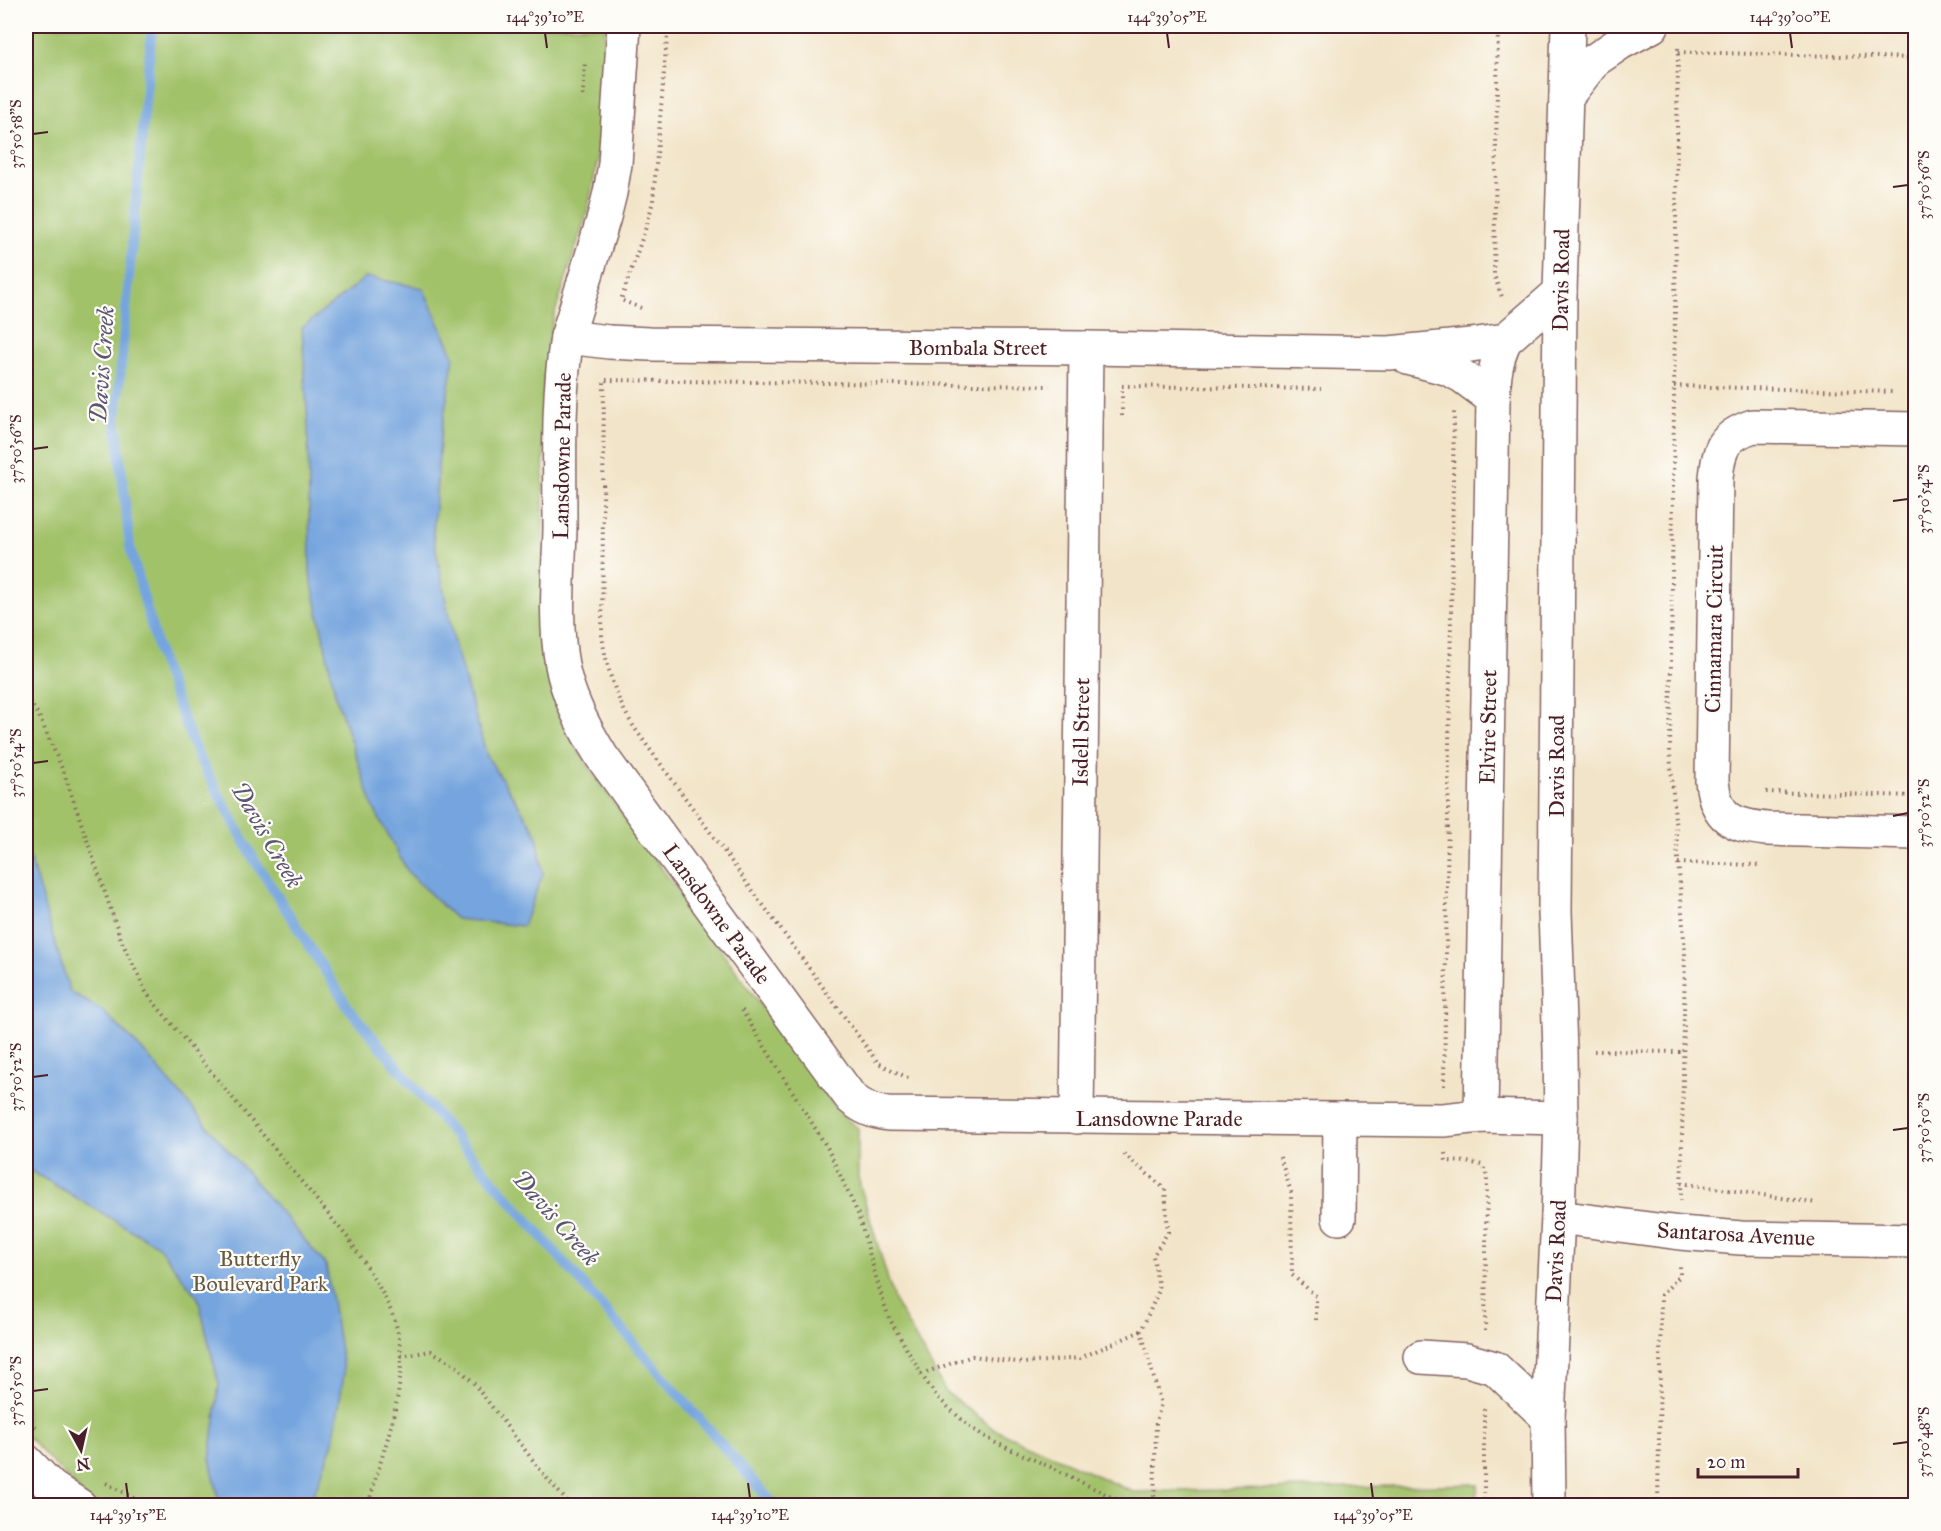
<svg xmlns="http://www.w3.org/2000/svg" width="1941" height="1531" font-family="'IM FELL Great Primer',serif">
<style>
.green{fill:#a2c26a;stroke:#76704a;stroke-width:1.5}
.water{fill:#74a4de;stroke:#5f6284;stroke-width:1.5}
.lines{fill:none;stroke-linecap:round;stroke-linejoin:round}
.stream{stroke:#74a4de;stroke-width:10}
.minor-casing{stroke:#856462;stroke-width:36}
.tertiary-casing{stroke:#856462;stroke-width:36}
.path{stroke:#856462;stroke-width:4;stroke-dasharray:1.5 4.5;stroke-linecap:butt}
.minor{stroke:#fff;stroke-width:33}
.tertiary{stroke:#fff;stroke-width:33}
.ticks{fill:none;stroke:#4a1f2b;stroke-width:2}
.labels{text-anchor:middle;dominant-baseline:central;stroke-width:4.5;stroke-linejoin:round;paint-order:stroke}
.street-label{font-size:22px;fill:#4a1f2b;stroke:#fdfcf7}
.park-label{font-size:22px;fill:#695841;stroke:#fdfcf7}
.water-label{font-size:24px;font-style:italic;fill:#5b5473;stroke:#fdfcf7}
.neatline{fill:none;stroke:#4a1f2b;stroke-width:2}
.ticks-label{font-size:15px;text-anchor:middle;fill:#4a1f2b}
</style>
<rect width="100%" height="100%" fill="#fdfcf7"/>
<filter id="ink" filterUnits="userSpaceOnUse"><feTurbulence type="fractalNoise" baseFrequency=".0167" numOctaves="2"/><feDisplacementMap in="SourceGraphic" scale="12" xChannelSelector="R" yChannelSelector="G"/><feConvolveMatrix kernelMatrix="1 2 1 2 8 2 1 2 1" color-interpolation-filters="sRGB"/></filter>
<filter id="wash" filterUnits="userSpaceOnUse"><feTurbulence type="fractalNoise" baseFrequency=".008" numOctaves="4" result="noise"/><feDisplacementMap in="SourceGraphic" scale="24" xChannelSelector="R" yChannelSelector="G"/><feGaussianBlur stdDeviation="1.35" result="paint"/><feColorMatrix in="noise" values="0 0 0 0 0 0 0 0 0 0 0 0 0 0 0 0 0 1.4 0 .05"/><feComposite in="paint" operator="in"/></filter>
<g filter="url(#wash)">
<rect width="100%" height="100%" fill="#f2e4c8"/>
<polygon class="green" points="26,26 605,26 606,51 598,159 587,213 554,316 547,352 544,386 542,650 546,673 559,716 569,736 596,778 841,1115 858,1128 858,1178 894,1300 946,1392 994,1429 1133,1492 1478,1484 1477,1505 95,1506 90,1502 26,1435"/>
<g class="water">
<polygon points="366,277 423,288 454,356 440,441 433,534 454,643 487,756 537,834 543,874 523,926 456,919 408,872 374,809 336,698 310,574 308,428 302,328"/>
<polygon points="26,846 70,992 102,1010 147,1055 326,1265 344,1374 333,1442 310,1505 220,1505 210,1459 219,1385 198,1298 158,1246 26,1168"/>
</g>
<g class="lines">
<polyline class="stream" points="152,26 116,420 130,547 162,665 197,754 255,861 348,1007 458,1140 775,1506"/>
</g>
</g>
<g filter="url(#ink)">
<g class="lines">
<g class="minor-casing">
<g id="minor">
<path d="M624 26 615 164 610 193 604 217 567 337C557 400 560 465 560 528 559 573 554 621 562 665 568 698 585 730 602 757L851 1098C863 1108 873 1112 888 1114L1340 1119 1443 1120 1481 1116 1561 1118"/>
<polyline points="1566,97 1595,60 1620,43 1652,26"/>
<polyline points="567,337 609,342 649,344 1086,348 1389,353 1471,345 1505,340 1560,292"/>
<polyline points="1408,358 1446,368 1462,376 1493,399"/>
<path d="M1916 429 1753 426C1723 436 1719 448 1716 478L1712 781C1716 818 1731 825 1766 829L1916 833"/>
<path d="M1481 1116 1493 399C1494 377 1496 359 1505 340"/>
<polyline points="1077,1117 1086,348"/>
<polyline points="1558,1217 1680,1233 1741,1238 1916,1241"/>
<polyline points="1339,1218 1340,1119"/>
<polyline points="1421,1357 1467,1360 1495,1368 1548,1418"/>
<polyline points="26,1461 51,1487 80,1506"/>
</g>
</g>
<g class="tertiary-casing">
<polyline id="tertiary" points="1549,1506 1548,1418 1558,1217 1561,1118 1560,1051 1555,912 1560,292 1568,26"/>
</g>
<g class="path">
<polyline points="1498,26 1494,275 1502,297"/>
<polyline points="1678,48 1670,753 1685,952 1681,1200"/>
<polyline points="1678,52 1916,58"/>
<polyline points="583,96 585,62"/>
<polyline points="641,308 621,300 648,221 653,201 668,26"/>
<polyline points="1674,386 1894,392"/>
<polyline points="1122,416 1122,386 1321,389"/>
<path d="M26 697 38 714 64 773 122 942 147 994 348 1238C365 1264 385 1292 395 1322 414 1379 382 1450 368 1506"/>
<polyline points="1766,792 1916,796"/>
<polyline points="1678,863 1758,865"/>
<polyline points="742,1010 828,1149 858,1214 880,1291 889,1318 921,1374 937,1397 971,1428 996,1443 1055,1469 1129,1506"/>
<polyline points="1594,1051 1683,1052"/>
<path d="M908 1078 878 1063 638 733C617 703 607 671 602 636L604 380 1050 386"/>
<polyline points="1444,1086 1454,412"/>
<polyline points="1445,1153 1446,1161 1467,1162 1482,1165 1487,1175 1485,1331"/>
<polyline points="1124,1154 1165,1189 1168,1232 1153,1256 1159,1290 1141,1331 1161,1404 1156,1422 1154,1506"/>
<polyline points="1280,1157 1291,1192 1292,1275 1316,1296 1316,1321"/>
<polyline points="1681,1183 1816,1203"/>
<polyline points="401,1356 431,1351 454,1364 472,1381 545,1476 571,1506"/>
<polyline points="921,1374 972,1356 1024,1363 1080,1358 1141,1331"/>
<polyline points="26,1418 37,1428"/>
<polyline points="106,1483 148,1506"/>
<polyline points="1484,1506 1484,1404"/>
<polyline points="1658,1506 1661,1295 1680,1276 1680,1265"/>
</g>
<use href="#minor" class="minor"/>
<use href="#tertiary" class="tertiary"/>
</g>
</g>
<path class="ticks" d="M545 33 547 48M1167 33 1169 48M1790 33 1792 48M33 134 48 132M1893 187 1908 185M33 449 48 447M1893 501 1908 499M33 763 48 761M1893 816 1908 813M33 1077 48 1075M1893 1130 1908 1128M33 1391 48 1389M1893 1444 1908 1442M126 1483 128 1498M748 1483 750 1498M1371 1483 1373 1498"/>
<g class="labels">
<g class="street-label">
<text transform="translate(1561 280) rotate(-89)">Davis Road</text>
<text x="978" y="347">Bombala Street</text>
<text transform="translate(562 456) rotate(-89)">Lansdowne Parade</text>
<text transform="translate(1714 629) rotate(-89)">Cinnamara Circuit</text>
<text transform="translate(1488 727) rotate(-89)">Elvire Street</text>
<text transform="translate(1081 732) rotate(-89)">Isdell Street</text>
<text transform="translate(1556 766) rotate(-90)">Davis Road</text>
<text transform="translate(717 914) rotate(54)">Lansdowne Parade</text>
<text x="1159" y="1118">Lansdowne Parade</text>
<text transform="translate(1736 1234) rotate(3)">Santarosa Avenue</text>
<text transform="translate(1556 1251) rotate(-87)">Davis Road</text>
</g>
<g class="park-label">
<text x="260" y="1258">Butterfly<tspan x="260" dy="25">Boulevard Park</tspan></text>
</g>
<g class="water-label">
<text transform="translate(102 365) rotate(-86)">Davis Creek</text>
<text transform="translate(267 835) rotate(60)">Davis Creek</text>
<text transform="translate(556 1218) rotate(49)">Davis Creek</text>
</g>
</g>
<rect width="1941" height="1531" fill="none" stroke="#fdfcf7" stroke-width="66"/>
<g transform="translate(81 1450) rotate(172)" stroke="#fdfcf7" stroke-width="4.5" paint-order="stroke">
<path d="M0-4.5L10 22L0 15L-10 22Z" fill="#4a1f2b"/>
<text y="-9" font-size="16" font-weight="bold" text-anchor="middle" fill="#4a1f2b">N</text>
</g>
<path d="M1698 1468v9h100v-9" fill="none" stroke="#4a1f2b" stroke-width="3"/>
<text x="1707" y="1468" font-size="18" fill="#4a1f2b" stroke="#fdfcf7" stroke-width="4.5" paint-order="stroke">20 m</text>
<rect x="33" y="33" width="1875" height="1465" class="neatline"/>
<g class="ticks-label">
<text x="545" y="22">144°39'10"E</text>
<text x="1167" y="22">144°39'05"E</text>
<text x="1790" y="22">144°39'00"E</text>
<text transform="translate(16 134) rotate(-90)" y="5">37°50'58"S</text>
<text transform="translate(1924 185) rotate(-90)" y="5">37°50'56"S</text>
<text transform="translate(16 449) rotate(-90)" y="5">37°50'56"S</text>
<text transform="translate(1924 499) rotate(-90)" y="5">37°50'54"S</text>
<text transform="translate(16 763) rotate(-90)" y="5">37°50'54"S</text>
<text transform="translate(1924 813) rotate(-90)" y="5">37°50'52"S</text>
<text transform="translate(16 1077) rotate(-90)" y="5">37°50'52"S</text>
<text transform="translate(1924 1128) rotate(-90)" y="5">37°50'50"S</text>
<text transform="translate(16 1391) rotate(-90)" y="5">37°50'50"S</text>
<text transform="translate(1924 1442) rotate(-90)" y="5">37°50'48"S</text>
<text x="128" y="1520">144°39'15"E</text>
<text x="750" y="1520">144°39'10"E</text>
<text x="1373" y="1520">144°39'05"E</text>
</g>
</svg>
